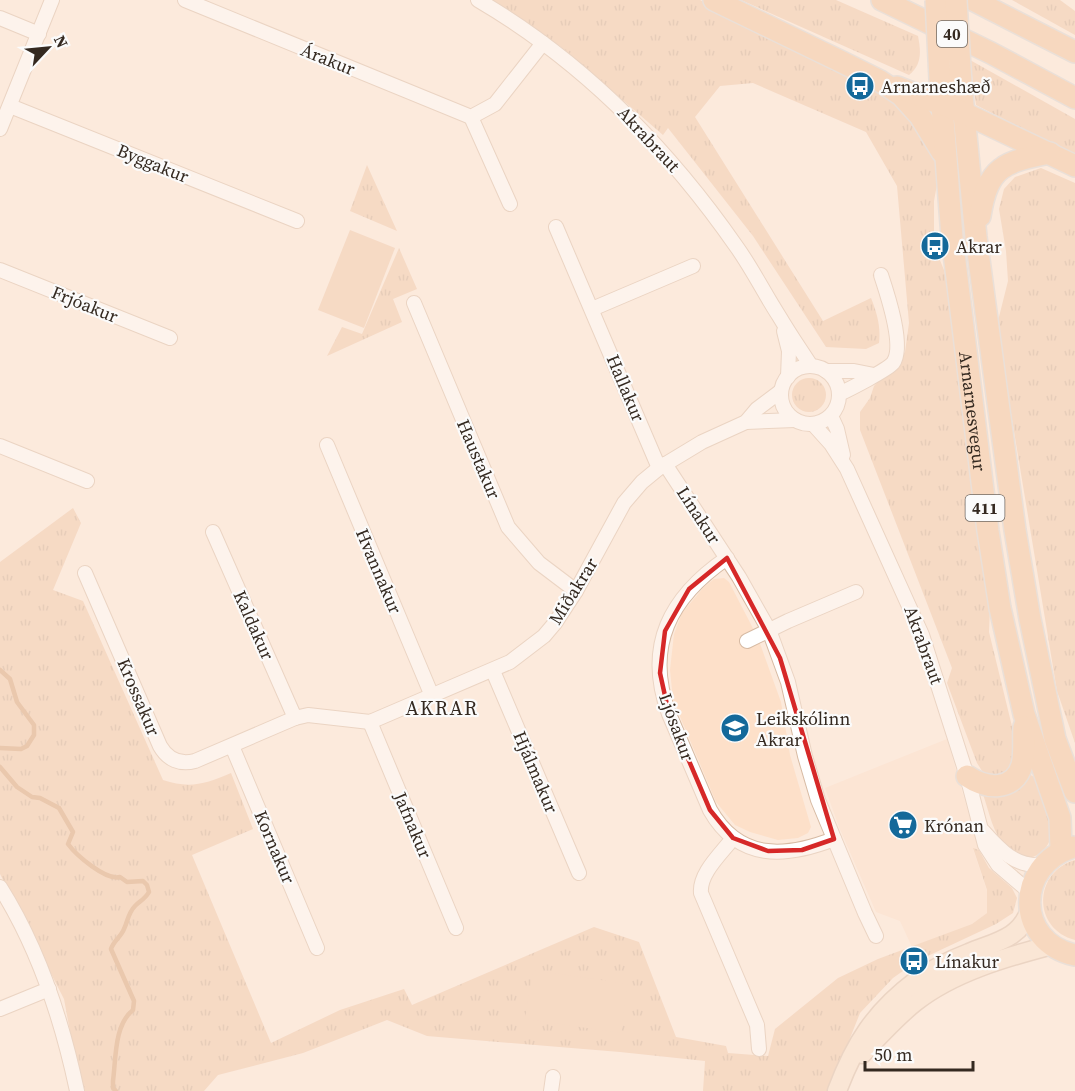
<svg xmlns="http://www.w3.org/2000/svg" width="1075" height="1091" font-family="'Source Serif 4',serif">
<style>
.built{fill:#fde0c9}
.grass{fill:url(#grass-tufts)}
.garden{fill:#efc7a7}
.lines{fill:none;stroke-linecap:round;stroke-linejoin:round}
.stream{stroke:#d49f73;stroke-width:4.5}
.street-casing{stroke:#d7bba4;stroke-width:16}
.secondary-casing{stroke:#d7bba4;stroke-width:21}
.primary-casing{stroke:#d6d4d2;stroke-width:24}
.street{stroke:#fff;stroke-width:14}
.secondary{stroke:#f8e2cd;stroke-width:18}
.primary{stroke:#f2c49b;stroke-width:21}
.primary-bridge-casing{stroke:#d6d4d2;stroke-width:24;stroke-linecap:butt}
.primary-bridge{stroke:#f2c49b;stroke-width:21}
.marked{fill:none;stroke:#d62828;stroke-width:4.5;stroke-linejoin:round}
.labels{text-anchor:middle;dominant-baseline:central;stroke-width:4.5;stroke-linejoin:round;paint-order:stroke}
.shield{fill:#fbfbfb;stroke:#706862;stroke-width:1.5}
.shield-label{font-size:16px;font-weight:bold;fill:#342920}
.street-label{font-size:18px;fill:#342920;stroke:#fbfbfb}
.poi-label{font-size:18px;fill:#342920;stroke:#fbfbfb;text-anchor:start}
.neighbourhood-label{font-size:20px;letter-spacing:1.5px;fill:#342920;stroke:#fbfbfb}
</style>
<defs>
<pattern id="grass-tufts" width="24" height="20" patternUnits="userSpaceOnUse" patternTransform="scale(1.5)"><rect width="24" height="20" fill="#efc7a7"/><path d="M3 7l-1-3M5 7V3M7 7l1-3M15 17l-1-3M17 17v-4M19 17l1-3" fill="none" stroke="#ceab8f"/></pattern>
</defs>
<rect width="100%" height="100%" fill="#fceadc"/>
<g class="built">
<polygon points="724,578 729,582 758,638 781,702 790,755 811,827 808,833 798,838 778,840 750,832 735,825 716,802 673,700 670,670 674,634 682,613 704,587 714,579"/>
<polygon points="947,739 979,850 973,849 987,891 987,913 972,924 912,947 900,921 876,912 839,827 825,788"/>
</g>
<g class="grass">
<path d="M484 0H700L879 87 920 123 937 163 938 179 934 201V246L944 270 949 292 973 498 990 607 989 632 1017 747 1018 757 1002 777 984 774 977 763 947 683 952 668 860 430V412L870 398 874 386 905 352 909 323 897 186 866 132 753 83 720 86 695 117 823 321 871 298C877 313 881 327 879 343L866 349 826 347 753 236 668 128 663 135 560 46Z"/>
<path d="M741 0H836L918 36C921 52 922 64 909 75Z"/>
<polygon points="1012,0 1060,0 1075,11 1075,35"/>
<polygon points="970,60 1075,119 1075,155 976,105"/>
<polygon points="367,165 397,231 350,211"/>
<polygon points="1041,168 1075,183 1075,743 1057,691 1004,371 998,321 1008,281 1006,251 999,209 1004,189 1015,177"/>
<polygon points="399,248 417,289 393,299 402,322 327,356 342,327 362,334"/>
<circle cx="809" cy="395" r="17"/>
<path d="M73 508 81 523 53 590 83 601 163 780C189 789 206 784 231 773L253 829 192 855 271 1043 340 1010 404 989 412 1005 594 927 639 942 676 1037 726 1046 728 1053 768 1056 775 1029 838 978 878 959 972 924 987 913V890L973 848 979 850 989 868 1012 888 1017 898 1013 913 996 924 917 961 893 978 860 1013 829 1091H703L705 1061 620 1052 427 1036 387 1020 303 1053 218 1075 204 1091H81L64 999 0 874V562Z"/>
<path d="M1029 774 1034 777C1040 791 1050 809 1052 825 1054 851 1028 870 1007 849 993 834 989 812 983 794Z"/>
<path d="M1075 860V940C1032 929 1033 872 1075 860Z"/>
</g>
<g class="garden">
<polygon points="350,230 395,248 364,328 318,310"/>
<polygon points="533,970 628,984 621,1033 525,1019"/>
</g>
<g class="lines">
<g class="stream">
<polyline points="0,670 10,679 17,702 34,725 34,735 27,746 21,749 0,748"/>
<path d="M0 767 17 787 32 797 40 798 59 808 73 832 68 844C76 855 106 881 120 877L127 882 143 881 147 885 149 892C145 899 140 901 135 906 128 913 128 921 124 929 121 937 114 940 111 949L134 1001 133 1010C114 1025 116 1059 113 1081V1088L116 1091"/>
</g>
<g class="street-casing">
<g id="street">
<polyline points="185,0 471,117 495,104 543,43"/>
<path d="M478 0C582 61 667 147 736 246 752 268 764 293 779 316 789 333 800 349 811 366"/>
<polyline points="0,18 39,34"/>
<polyline points="10,106 297,221"/>
<polyline points="471,117 510,204"/>
<polyline points="0,129 52,0"/>
<polyline points="556,227 659,468"/>
<polyline points="0,270 170,338"/>
<polyline points="414,303 508,527 539,563 576,591"/>
<polyline points="592,309 693,266"/>
<polyline points="784,331 789,351 788,377"/>
<circle cx="810" cy="395" r="29"/>
<polyline points="826,371 854,371 874,375"/>
<path d="M839 394C850 389 887 370 893 363 905 347 887 293 881 275"/>
<polyline points="831,416 837,429 843,455"/>
<polyline points="746,422 795,420"/>
<polyline points="813,424 831,444 847,469 922,635 967,776 985,845 998,865 1025,888 1030,895"/>
<polyline points="327,445 432,696"/>
<polyline points="0,446 87,481"/>
<polyline points="665,464 739,577 769,630 788,682 805,756 818,800 865,913 876,936"/>
<polyline points="213,532 295,718"/>
<path d="M727 558C670 597 644 646 669 714L710 810C739 861 785 858 834 839"/>
<path d="M85 573 160 746C168 760 180 765 195 761L295 718 308 715 370 722 510 662 544 636 555 623 576 591 624 503 642 482 659 468 702 442 746 422 757 409 781 391"/>
<polyline points="747,641 788,621 856,592"/>
<polyline points="493,671 579,873"/>
<polyline points="370,722 456,928"/>
<polyline points="232,746 317,948"/>
<path d="M983 831C1000 850 1015 867 1042 865"/>
<path d="M733 838C722 853 699 873 701 893L757 1025 759 1049"/>
<path d="M0 887C39 949 62 1020 77 1091"/>
<polyline points="0,1009 49,989"/>
<polyline points="551,1091 553,1077"/>
</g>
</g>
<g class="secondary-casing">
<g id="secondary">
<path d="M862 1054C879 1036 896 1017 915 1002 953 972 1006 957 1052 945"/>
<path d="M837 1091C855 1043 875 1012 916 981 932 969 951 960 969 953 995 942 1020 939 1030 910"/>
</g>
</g>
<g class="primary-casing">
<g id="primary">
<polyline points="714,0 842,62 880,81 901,95 920,116 942,152"/>
<polyline points="882,0 991,53 1075,98"/>
<polyline points="973,0 1075,52"/>
<path id="s1" d="M940 79 952 237 988 531 1000 608 1024 714 1060 818 1061 850"/>
<polyline points="961,84 976,237 1015,530 1030,619 1055,739 1075,792"/>
<polyline points="897,87 964,113 1075,166"/>
<path d="M980 216C988 166 1004 162 1050 153"/>
<path d="M967 776C986 789 1014 792 1022 765 1025 754 1023 738 1024 727"/>
<path d="M1073 847C1015 865 1015 942 1075 955"/>
</g>
</g>
<use href="#street" class="street"/>
<use href="#secondary" class="secondary"/>
<use href="#primary" class="primary"/>
<g class="primary-bridge-casing">
<g id="primary-bridge">
<polyline points="936,0 940,79"/>
<polyline points="956,0 961,84"/>
</g>
</g>
<use href="#primary-bridge" class="primary-bridge"/>
</g>
<path d="M0 0H1075V1091H0ZM727 558 780 658 834 839 802 850 768 851 733 838 710 810 669 714 660 673 665 631 689 589Z" fill="#fceadc" fill-opacity=".55" fill-rule="evenodd"/>
<path class="marked" d="M727 558 780 658 834 839 802 850 768 851 733 838 710 810 669 714 660 673 665 631 689 589Z"/>
<defs>
<g id="bus-disc" transform="scale(1.5)"><circle r="9.5" fill="#14699a" stroke="#fbfbfb"/><path d="M-5-6H5V4H4V6H2V4H-2V6H-4V4H-5ZM-3.5-4V0h7V-4ZM-3.5 1.2v1.5H-2V1.2ZM2 1.2v1.5H3.5V1.2Z" fill="#fff"/></g>
<g id="school-disc" transform="scale(1.5)"><circle r="9.5" fill="#14699a" stroke="#fbfbfb"/><path d="M0-5L7-2L0 1L-7-2ZM-4 1L0 2.5L4 1V4Q0 6-4 4Z" fill="#fff"/></g>
<g id="supermarket-disc" transform="scale(1.5)"><circle r="9.5" fill="#14699a" stroke="#fbfbfb"/><path d="M-6-5.5h2.5l.6 2H6L4.5 2H-2.5L-4.4-4H-6ZM-1.5 3.2a1.3 1.3 0 1 0 .1 0ZM3 3.2a1.3 1.3 0 1 0 .1 0Z" fill="#fff"/></g>
</defs>
<g fill-rule="evenodd">
<use href="#bus-disc" x="860" y="86"/>
<use href="#bus-disc" x="935" y="246"/>
<use href="#school-disc" x="735" y="728"/>
<use href="#supermarket-disc" x="903" y="825"/>
<use href="#bus-disc" x="914" y="961"/>
</g>
<g class="labels">
<g class="shield">
<rect x="937" y="21" width="30" height="26" rx="4.5"/>
<rect x="965.5" y="495" width="39" height="26" rx="4.5"/>
</g>
<g class="shield-label">
<text x="952" y="34">40</text>
<text x="985" y="508">411</text>
</g>
<g class="street-label">
<text transform="translate(328 59) rotate(22)">Árakur</text>
<text transform="translate(649 139) rotate(47)">Akrabraut</text>
<text transform="translate(153 163) rotate(22)">Byggakur</text>
<text transform="translate(85 304) rotate(22)">Frjóakur</text>
<text transform="translate(626 388) rotate(67)">Hallakur</text>
<text stroke="none"><textPath href="#s1" startOffset="334">Arnarnesvegur</textPath></text>
<text transform="translate(479 459) rotate(67)">Haustakur</text>
<text transform="translate(699 515) rotate(57)">Línakur</text>
<text transform="translate(379 571) rotate(67)">Hvannakur</text>
<text transform="translate(573 591) rotate(-58)">Miðakrar</text>
<text transform="translate(254 625) rotate(66)">Kaldakur</text>
<text transform="translate(924 645) rotate(70)">Akrabraut</text>
<text transform="translate(139 697) rotate(67)">Krossakur</text>
<text transform="translate(677 727) rotate(70)">Ljósakur</text>
<text transform="translate(536 772) rotate(67)">Hjálmakur</text>
<text transform="translate(413 825) rotate(67)">Jafnakur</text>
<text transform="translate(275 847) rotate(67)">Kornakur</text>
</g>
<g class="poi-label">
<text x="881" y="86">Arnarneshæð</text>
<text x="956" y="246">Akrar</text>
<text x="756" y="718">Leikskólinn<tspan x="756" dy="21">Akrar</tspan></text>
<text x="924" y="825">Krónan</text>
<text x="935" y="961">Línakur</text>
</g>
<g class="neighbourhood-label">
<text x="442" y="708">AKRAR</text>
</g>
</g>
<g transform="translate(48 48) rotate(64)" stroke="#fbfbfb" stroke-width="4.5" paint-order="stroke">
<path d="M0-4.5L10 22L0 15L-10 22Z" fill="#342920"/>
<text y="-9" font-size="16" font-weight="bold" text-anchor="middle" fill="#342920">N</text>
</g>
<path d="M865 1061v9h108v-9" fill="none" stroke="#342920" stroke-width="3"/>
<text x="874" y="1061" font-size="18" fill="#342920" stroke="#fbfbfb" stroke-width="4.5" paint-order="stroke">50 m</text>
</svg>
